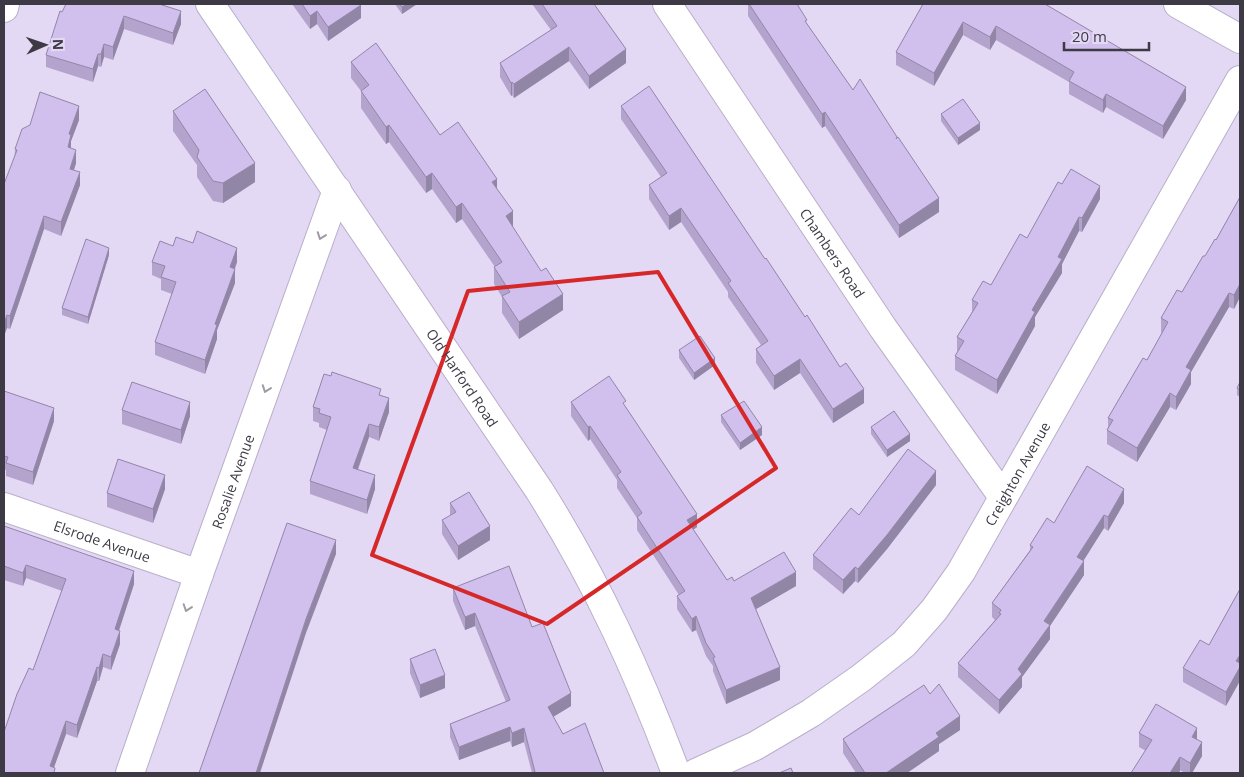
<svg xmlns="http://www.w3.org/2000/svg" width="1244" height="777" font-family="'Open Sans',sans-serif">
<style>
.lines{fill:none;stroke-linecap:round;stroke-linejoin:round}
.minor-casing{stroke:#b9afca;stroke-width:30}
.tertiary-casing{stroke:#b9afca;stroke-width:30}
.minor{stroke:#fff;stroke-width:28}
.tertiary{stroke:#fff;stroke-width:28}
.wall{fill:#b4a4cd}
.shaded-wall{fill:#9286a7}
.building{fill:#d1bfee;stroke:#9286a7}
.oneway{stroke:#9e9ca2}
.marked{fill:none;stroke:#d62828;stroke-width:4;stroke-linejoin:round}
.labels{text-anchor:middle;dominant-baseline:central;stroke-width:5;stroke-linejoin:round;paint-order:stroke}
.street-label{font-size:14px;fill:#3e3a45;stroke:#e3d9f5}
</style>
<rect width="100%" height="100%" fill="#e3d9f5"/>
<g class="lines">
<g class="minor-casing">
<g id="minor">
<path id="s1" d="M667 4 883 328 1003 497"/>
<polyline points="1178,4 1240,39"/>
<polyline points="4,8 5,4"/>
<path id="s2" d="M4 507 199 574"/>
<path id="s3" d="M130 773 199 574 337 190"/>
<path id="s4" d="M696 773 755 746 811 713 861 678 904 644 934 610 961 572 1240 80"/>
</g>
</g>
<g class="tertiary-casing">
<g id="tertiary">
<path id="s5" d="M210 4 539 490C597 582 638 672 676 773"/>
</g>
</g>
<use href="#minor" class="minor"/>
<use href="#tertiary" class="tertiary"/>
</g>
<g class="wall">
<polygon points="66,4 181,24 173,45 124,29 113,60 104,57 101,67 98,66 93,82 46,67 46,55"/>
<polygon points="292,4 360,4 361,18 328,41 317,24 310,29"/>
<polygon points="395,4 417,4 402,14"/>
<polygon points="532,4 594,4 626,63 589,89 569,61 514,98 512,95 511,96 500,77 500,63 551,30"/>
<polygon points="748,4 797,4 807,24 853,90 897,138 939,212 899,238 825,126 822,128 748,16"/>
<polygon points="923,4 1045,4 1186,100 1163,139 1106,107 1103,113 1069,94 1069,82 996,40 990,50 963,35 934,86 896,65 896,52"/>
<polygon points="351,62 440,135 497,189 513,227 563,310 519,339 502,313 502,297 494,284 494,267 495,267 462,219 456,223 432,189 426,193 389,142 386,144 361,108 361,91 351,78"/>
<polygon points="621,106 805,317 864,403 833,423 800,373 774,390 756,363 756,349 761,345 728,297 728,292 681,222 669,230 649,199 649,185 661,177 621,119"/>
<polygon points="173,111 255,182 223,203 213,201 197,177 197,165 173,131"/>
<polygon points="941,114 980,130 958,145 941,121"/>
<polygon points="79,120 71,141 71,148 76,163 74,170 80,185 61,236 44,229 10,329 7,328 4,336 15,149"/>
<polygon points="1240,197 1240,297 1234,309 1229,307 1191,372 1191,384 1176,410 1170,407 1137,462 1107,444 1107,430 1108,427 1108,418 1147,360 1162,333 1161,332 1161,318 1182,292 1216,240"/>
<polygon points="1100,199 1082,232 1079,231 1062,264 1062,273 1035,317 1035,326 997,394 955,370 955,356 958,351 957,351 957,337 972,312 972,300 991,285 1027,238"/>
<polygon points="173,246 237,262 235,269 235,283 217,330 217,339 205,374 155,355 155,342 172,294 161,290 161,279 152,275 152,262"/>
<polygon points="109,255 88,324 62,315 62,308"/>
<polygon points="679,350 715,365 694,380 679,358"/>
<polygon points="1240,382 1240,397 1237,395 1237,388"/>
<polygon points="4,391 54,421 33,485 6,476 6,470 4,469"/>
<polygon points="381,395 389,412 379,441 369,437 358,470 375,489 367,514 310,494 310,481 327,430 319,427 319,423 313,421 313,407"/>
<polygon points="571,402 626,407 697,527 693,530 727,580 796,586 756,609 780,680 726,704 713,671 713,666 706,656 696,630 692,632 677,609 677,596 679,595 637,530 637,518 617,488 617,480 590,439 588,441 571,416"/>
<polygon points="122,410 190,416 181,444 122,424"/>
<polygon points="721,415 762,435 740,450 721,422"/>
<polygon points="871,427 910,441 887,457 871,434"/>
<polygon points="936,485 887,549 858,583 855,581 843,594 813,569 813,555 859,515"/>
<polygon points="165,489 153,523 107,507 107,493"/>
<polygon points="450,503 490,540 458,560 442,534 442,520 450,516"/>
<polygon points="1124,503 1108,531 1104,528 1083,561 1084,575 1050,625 1050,639 1022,677 1022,687 999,714 958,677 958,663 995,620 992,617 992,603 1030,550 1030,545 1054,523"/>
<polygon points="4,526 134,584 119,631 120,644 111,670 103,667 99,681 97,681 77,738 66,734 54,767 55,773 33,670 62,591 26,578 23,586 4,580"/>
<polygon points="453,588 532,627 571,706 553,717 563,734 604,773 532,773 524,742 512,747 510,741 459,760 450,737 450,724 506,702 475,626 465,630 453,601"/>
<polygon points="1240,589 1226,706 1183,682 1183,668 1209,645"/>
<polygon points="410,659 445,688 420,698 410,673"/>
<polygon points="930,694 960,730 939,744 939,751 907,773 856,773 843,753 843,739"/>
<polygon points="1139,733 1197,739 1202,756 1192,773 1185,773 1139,747"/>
</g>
<g class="shaded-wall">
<polygon points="406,4 417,4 402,14 402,7"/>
<polygon points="361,5 361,18 328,41 328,27"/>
<polygon points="181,11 181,24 173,45 173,33"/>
<polygon points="317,11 317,24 310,29 310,16"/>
<polygon points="124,16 124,29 113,60 113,47"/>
<polygon points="963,22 963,35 934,86 934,73"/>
<polygon points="996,26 996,40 990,50 990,37"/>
<polygon points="104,44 104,57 101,67 101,54"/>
<polygon points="569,47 569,61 514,98 514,84"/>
<polygon points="626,49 626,63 589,89 589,76"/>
<polygon points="98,54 98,66 93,82 93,69"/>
<polygon points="512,82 512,95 511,96 511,83"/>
<polygon points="1186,87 1186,100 1163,139 1163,126"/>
<polygon points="1106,94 1106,107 1103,113 1103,100"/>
<polygon points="79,106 79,120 71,141 71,148 68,147 69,134"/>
<polygon points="825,112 825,126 822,128 822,114"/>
<polygon points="980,123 980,130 958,145 958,138"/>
<polygon points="389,125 389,142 386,144 386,127"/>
<polygon points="76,150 76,163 70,182 70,169"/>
<polygon points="255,163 255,182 223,203 223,183"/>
<polygon points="80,172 80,185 61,236 61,222"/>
<polygon points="432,173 432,189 426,193 426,177"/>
<polygon points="497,179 497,195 492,182"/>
<polygon points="1100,186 1100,199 1082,232 1082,218"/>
<polygon points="939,198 939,212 899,238 899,225"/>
<polygon points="462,203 462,219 456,223 456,207"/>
<polygon points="681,208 681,222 669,230 669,216"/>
<polygon points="513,211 513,228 506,216"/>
<polygon points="44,216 44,229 10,329 10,316"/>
<polygon points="1079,217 1079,231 1062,264 1062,273 1035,317 1035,326 997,394 997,380 1058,257"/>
<polygon points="109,248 109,255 88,324 88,317"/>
<polygon points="237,248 237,262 230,281 230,267"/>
<polygon points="235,269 235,283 217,330 217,339 205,374 205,360 215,324"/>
<polygon points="1240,284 1240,297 1234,309 1234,295"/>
<polygon points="1229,293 1229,307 1191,372 1191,384 1176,410 1176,397 1186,367"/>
<polygon points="563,294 563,310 519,339 519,322"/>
<polygon points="7,315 7,328 4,336 4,323"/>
<polygon points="715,358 715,365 694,380 694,373"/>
<polygon points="800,359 800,373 774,390 774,376"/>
<polygon points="864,389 864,403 833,423 833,409"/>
<polygon points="1170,393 1170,407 1137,462 1137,448"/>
<polygon points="389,398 389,412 379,441 379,427"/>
<polygon points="190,402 190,416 181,444 181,430"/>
<polygon points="54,408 54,421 33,485 33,472"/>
<polygon points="369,424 369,437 353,482 353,468"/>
<polygon points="590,426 590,439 588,441 588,427"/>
<polygon points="762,427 762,435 740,450 740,443"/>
<polygon points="910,434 910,441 887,457 887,450"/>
<polygon points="936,471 936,485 887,549 858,583 858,569"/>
<polygon points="165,475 165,489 153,523 153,509"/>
<polygon points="375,475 375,489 367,514 367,500"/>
<polygon points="1124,489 1124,503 1108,531 1108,517"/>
<polygon points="697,514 697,527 687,534 687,520"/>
<polygon points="1104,515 1104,528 1077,571 1077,557"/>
<polygon points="490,526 490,540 458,560 458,546"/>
<polygon points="336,540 336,554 306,633 260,773 256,773 306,619"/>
<polygon points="1084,561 1084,575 1050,626 1050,625 1050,639 1022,677 1022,687 999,714 999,700 1018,669 1044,621"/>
<polygon points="26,565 26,578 23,586 23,573"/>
<polygon points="855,567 855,581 843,594 843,580"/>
<polygon points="134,571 134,584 115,642 115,629"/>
<polygon points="796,572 796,586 751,612 751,598"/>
<polygon points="475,613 475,626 465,630 465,617"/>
<polygon points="696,616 696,630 692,632 692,619"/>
<polygon points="120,631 120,644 111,670 111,657"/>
<polygon points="103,654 103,667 99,681 99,668"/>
<polygon points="1240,655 1240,681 1226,706 1226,692 1236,661"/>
<polygon points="97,667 97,681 77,738 77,725"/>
<polygon points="780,667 780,680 726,704 726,690"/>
<polygon points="445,675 445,688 420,698 420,685"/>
<polygon points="571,693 571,706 548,720 548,707"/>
<polygon points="960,716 960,730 939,744 939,751 907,773 886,773 936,733"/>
<polygon points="66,721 66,734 52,773 50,766"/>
<polygon points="510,727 510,741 459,760 459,747"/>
<polygon points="524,728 524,742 512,747 512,733"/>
<polygon points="1197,728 1197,742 1192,737"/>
<polygon points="1202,742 1202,756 1192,773 1190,773 1190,763"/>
<polygon points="1180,757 1180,771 1179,773 1170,773"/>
</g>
<g class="building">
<polygon points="66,4 159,4 181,11 173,33 124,16 113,47 104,44 101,54 98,54 93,69 46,55 60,11 62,12"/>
<polygon points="302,4 360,4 361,5 328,27 317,11 310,16"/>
<polygon points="400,4 406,4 402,7"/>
<polygon points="542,4 594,4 626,49 589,76 569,47 514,84 512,82 511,83 500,63 557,26"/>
<polygon points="749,4 797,4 807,20 805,21 853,90 860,79 897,137 896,139 898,137 939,198 899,225 825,112 822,114"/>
<polygon points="923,4 1045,4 1186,87 1163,126 1106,94 1103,100 1069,81 1074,72 996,26 990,37 963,22 934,73 896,52"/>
<polygon points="376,43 440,135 458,122 497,179 492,182 513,211 506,216 541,271 546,268 563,294 519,322 502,296 510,292 494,267 502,262 462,203 456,207 432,173 426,177 389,125 386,127 361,91 369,85 351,62"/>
<polygon points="649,86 765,259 766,258 805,317 807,315 840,367 846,363 864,389 833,409 800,359 774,376 756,349 768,341 728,283 731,281 681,208 669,216 649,185 667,173 621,106"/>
<polygon points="205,89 255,163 223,183 213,181 197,157 199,150 173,111"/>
<polygon points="40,92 79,106 69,134 71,135 68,147 76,150 70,169 80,172 61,222 44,216 10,316 7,315 4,323 4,184 17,150 15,149 22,129 30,125"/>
<polygon points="963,99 980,123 958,138 941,114"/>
<polygon points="1071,169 1100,186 1082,218 1079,217 1058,257 1062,259 1032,310 1035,312 997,380 955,356 964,341 957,337 978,303 972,300 983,281 991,285 1020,234 1027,238 1058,182 1062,184"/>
<polygon points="1240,197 1240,284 1234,295 1229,293 1186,367 1191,370 1176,397 1170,393 1137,448 1107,430 1113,420 1108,418 1143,358 1147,360 1168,322 1161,318 1177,290 1182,292 1203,256 1205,256 1215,239 1216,240"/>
<polygon points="197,231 237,248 230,267 235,269 215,324 217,325 205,360 155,342 176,282 161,277 165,266 152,262 160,241 173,246 176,237 193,243"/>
<polygon points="86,239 109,248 88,317 62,308"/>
<polygon points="700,336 715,358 694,373 679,350"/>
<polygon points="332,372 381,389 379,395 389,398 379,427 369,424 353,468 375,475 367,500 310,481 331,417 319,413 320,409 313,407 324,374 331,376"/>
<polygon points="609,376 626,401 623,403 697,514 687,520 727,580 732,577 734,581 784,552 796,572 751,598 780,667 726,690 713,658 715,657 706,643 696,616 692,619 677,596 685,591 637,517 642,513 617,475 621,472 590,426 588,427 571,402"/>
<polygon points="132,382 190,402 181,430 122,410"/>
<polygon points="1240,382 1240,390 1237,388"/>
<polygon points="4,391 54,408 33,472 6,463 8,457 4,456"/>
<polygon points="744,401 762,427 740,443 721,415"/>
<polygon points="894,411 910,434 887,450 871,427"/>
<polygon points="908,449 936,471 887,535 858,569 855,567 843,580 813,555 851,508 859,515"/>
<polygon points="118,459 165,475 153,509 107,493"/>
<polygon points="1087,466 1124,489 1108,517 1104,515 1077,557 1084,561 1044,621 1050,625 1018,669 1022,674 999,700 958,663 1001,614 999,613 1001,610 992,603 1033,547 1030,545 1047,518 1054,523"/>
<polygon points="469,492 490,526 458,546 442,520 456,512 450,503"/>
<polygon points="287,523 336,540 306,619 256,773 199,773"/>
<polygon points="4,526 134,571 115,629 120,631 111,657 103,654 99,668 97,667 77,725 66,721 50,766 55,768 54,773 4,773 4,732 17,694 29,668 33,670 66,579 26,565 23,573 4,566"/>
<polygon points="509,566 532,627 543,623 571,693 548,707 563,734 585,723 604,773 531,773 535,772 524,728 512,733 510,727 459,747 450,724 510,700 475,613 465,617 453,588"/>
<polygon points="1240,589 1240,655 1236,661 1240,663 1240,667 1226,692 1183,668 1200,640 1209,645"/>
<polygon points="435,649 445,675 420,685 410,659"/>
<polygon points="939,684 960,716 936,733 939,737 886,773 865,773 843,739 924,685 930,694"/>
<polygon points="1156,704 1197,728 1192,737 1202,742 1190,763 1180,757 1170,773 1131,773 1152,740 1139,733"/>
<polygon points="791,768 793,773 779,773"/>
</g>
<defs><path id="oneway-chevron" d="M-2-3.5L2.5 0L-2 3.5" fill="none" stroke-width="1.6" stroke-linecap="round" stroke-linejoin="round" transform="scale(1.25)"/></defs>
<g class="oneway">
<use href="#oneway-chevron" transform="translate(321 236) rotate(110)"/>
<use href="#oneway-chevron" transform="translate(266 389) rotate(110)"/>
<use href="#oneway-chevron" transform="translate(187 608) rotate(109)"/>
</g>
<path class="marked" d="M658 272 776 468 547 624 372 555 468 291Z"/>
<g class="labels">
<g class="street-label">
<text stroke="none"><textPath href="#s1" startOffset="299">Chambers Road</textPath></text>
<text stroke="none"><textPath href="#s5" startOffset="451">Old Harford Road</textPath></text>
<text stroke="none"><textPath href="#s4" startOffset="451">Creighton Avenue</textPath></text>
<text stroke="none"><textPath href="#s3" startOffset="309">Rosalie Avenue</textPath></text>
<text stroke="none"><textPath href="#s2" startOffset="104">Elsrode Avenue</textPath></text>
</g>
</g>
<rect width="1244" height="777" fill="none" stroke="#3e3a45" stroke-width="10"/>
<g transform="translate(45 45) rotate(88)" stroke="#e3d9f5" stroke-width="4" paint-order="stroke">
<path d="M0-4L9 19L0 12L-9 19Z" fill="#3e3a45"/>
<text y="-8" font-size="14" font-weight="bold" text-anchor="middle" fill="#3e3a45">N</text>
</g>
<path d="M1064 42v8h85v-8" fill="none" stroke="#3e3a45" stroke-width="2.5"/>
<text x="1072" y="42" font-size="15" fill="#3e3a45" stroke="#e3d9f5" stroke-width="4" paint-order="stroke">20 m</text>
</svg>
